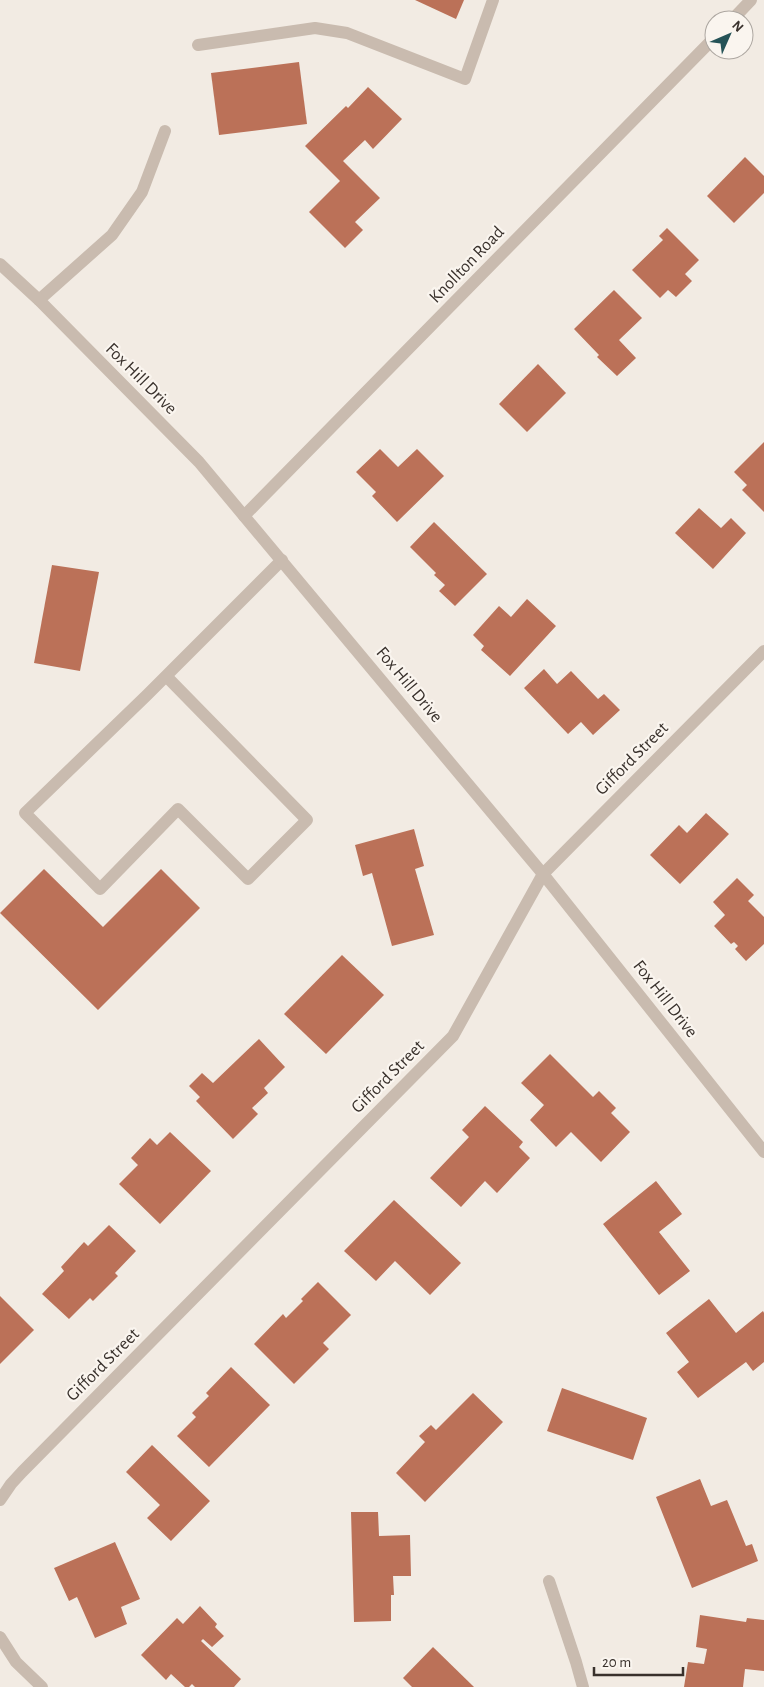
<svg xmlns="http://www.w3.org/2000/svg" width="764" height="1687" font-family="'Alegreya Sans',sans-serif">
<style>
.building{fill:#bb7158}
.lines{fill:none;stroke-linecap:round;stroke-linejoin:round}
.service{stroke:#c9bbaf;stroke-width:12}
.minor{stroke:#c9bbaf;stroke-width:12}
.tertiary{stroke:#c9bbaf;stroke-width:12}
.labels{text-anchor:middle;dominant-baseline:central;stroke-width:4.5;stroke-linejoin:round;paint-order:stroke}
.street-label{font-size:18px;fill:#39312c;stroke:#faf5ef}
</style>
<rect width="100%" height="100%" fill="#f2ebe3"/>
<g class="building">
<polygon points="415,0 464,0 456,19"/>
<polygon points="299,62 307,124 219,135 211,73"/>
<polygon points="368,87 402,119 373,149 365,140 343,161 380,198 355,222 363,230 345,248 309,212 340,181 305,146 346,106 348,108"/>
<polygon points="745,157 764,176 764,193 734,223 707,196"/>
<polygon points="667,228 699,260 685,274 692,281 676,297 668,290 660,298 632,270 663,240 659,236"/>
<polygon points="614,290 642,318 619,340 636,358 617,376 597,357 599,355 574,329"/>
<polygon points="538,364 566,393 527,432 499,404"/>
<polygon points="764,442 764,512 742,490 747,485 734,472"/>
<polygon points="380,449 398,467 417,449 444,476 397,522 372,496 376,492 356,472"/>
<polygon points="699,508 721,528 731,518 746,533 713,569 675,533"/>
<polygon points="434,522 487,574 455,606 439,591 445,585 434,575 436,573 410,547"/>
<polygon points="52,565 99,572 80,671 34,663"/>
<polygon points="527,599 556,626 510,676 481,650 484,646 473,635 499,606 511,617"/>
<polygon points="544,669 557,684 571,671 598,699 604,694 620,710 593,735 581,722 568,734 524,688"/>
<polygon points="706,813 729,834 680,884 650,855 679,825 687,833"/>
<polygon points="414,829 424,866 415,869 434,935 392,946 372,873 363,876 355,845"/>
<polygon points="44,869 103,927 161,869 200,908 98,1010 0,913"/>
<polygon points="737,878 754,895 748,901 764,917 764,944 746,961 735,949 738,946 734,942 731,944 714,926 725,915 713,902"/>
<polygon points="342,955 384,995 326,1054 284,1014"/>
<polygon points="259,1039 285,1067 264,1088 268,1093 252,1108 258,1114 233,1139 196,1101 200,1097 189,1086 202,1073 213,1083"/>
<polygon points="550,1054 593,1097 599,1091 616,1108 611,1113 630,1132 601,1162 571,1132 556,1147 530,1120 544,1105 521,1083"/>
<polygon points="485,1106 523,1142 519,1147 530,1158 497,1193 485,1181 461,1207 430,1178 469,1137 462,1130"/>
<polygon points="170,1132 211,1171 160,1224 119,1184 138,1165 131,1158 150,1138 157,1145"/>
<polygon points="656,1181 682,1214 659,1232 690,1271 659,1295 603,1224"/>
<polygon points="394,1200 461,1263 430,1295 395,1261 376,1281 344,1251"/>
<polygon points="109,1225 136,1251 115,1273 118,1276 93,1301 90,1298 69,1319 42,1294 64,1271 61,1267 84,1242 88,1246"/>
<polygon points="318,1282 351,1315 323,1343 329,1349 294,1384 254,1344 283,1314 286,1318 303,1301 301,1299"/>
<polygon points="0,1296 34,1330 0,1364"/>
<polygon points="709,1299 736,1333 763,1311 764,1313 764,1362 753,1371 746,1362 698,1398 677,1372 689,1362 666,1333"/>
<polygon points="231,1367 270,1405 209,1467 177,1436 196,1417 192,1413 209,1396 206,1393"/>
<polygon points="562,1388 647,1418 633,1460 547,1431"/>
<polygon points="473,1393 503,1422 425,1502 396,1473 425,1442 419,1436 431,1425 436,1430"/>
<polygon points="152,1445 210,1501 171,1541 147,1518 160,1505 126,1472"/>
<polygon points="700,1479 711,1506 727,1500 746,1546 752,1544 758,1561 692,1588 656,1497"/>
<polygon points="351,1512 378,1512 379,1536 410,1535 411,1576 393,1576 394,1595 391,1595 391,1621 354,1622"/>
<polygon points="115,1542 140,1599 121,1607 127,1624 95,1638 77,1597 69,1601 54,1568"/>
<polygon points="200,1606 217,1624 215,1627 224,1636 212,1647 203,1639 201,1641 241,1679 234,1687 195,1687 192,1684 189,1687 185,1687 171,1674 166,1680 141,1655 177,1618 183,1624"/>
<polygon points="700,1615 746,1622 747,1618 764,1620 764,1671 745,1669 743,1687 684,1687 688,1662 704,1664 707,1649 696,1647"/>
<polygon points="433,1647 474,1687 412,1687 403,1678"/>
</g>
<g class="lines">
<g class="service">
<polyline points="198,45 315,28 347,33 465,79 493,0"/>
<polyline points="39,300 112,235 142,192 165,131"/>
<polyline points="166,676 307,820 248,879 178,809 100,889 25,813 147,695 282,560"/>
</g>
<g class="minor">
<polyline points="732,20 751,0"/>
<polyline points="244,516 714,38"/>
<polyline points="0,1500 11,1484 22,1472 453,1036 543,874 764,651"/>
<polyline points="549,1581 576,1662 583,1687"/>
<polyline points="0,1637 16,1662 42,1687"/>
</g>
<polyline class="tertiary" points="0,264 39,300 199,462 543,874 764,1152"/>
</g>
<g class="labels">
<g class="street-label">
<text transform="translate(467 265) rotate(-46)">Knollton Road</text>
<text transform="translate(141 379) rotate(45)">Fox Hill Drive</text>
<text transform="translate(409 685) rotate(50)">Fox Hill Drive</text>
<text transform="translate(632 759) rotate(-45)">Gifford Street</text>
<text transform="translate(665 999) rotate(52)">Fox Hill Drive</text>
<text transform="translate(388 1077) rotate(-45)">Gifford Street</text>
<text transform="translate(103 1365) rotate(-45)">Gifford Street</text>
</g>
</g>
<g transform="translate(729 35) rotate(45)"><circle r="24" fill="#faf5ef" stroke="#ada7a1"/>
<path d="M0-4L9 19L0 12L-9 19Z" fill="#255357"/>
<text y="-8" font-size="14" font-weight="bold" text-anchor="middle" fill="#39312c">N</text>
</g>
<path d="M594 1667v8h89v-8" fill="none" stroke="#39312c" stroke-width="2.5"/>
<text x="602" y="1667" font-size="15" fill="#39312c" stroke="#faf5ef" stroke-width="4" paint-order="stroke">20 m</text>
</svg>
